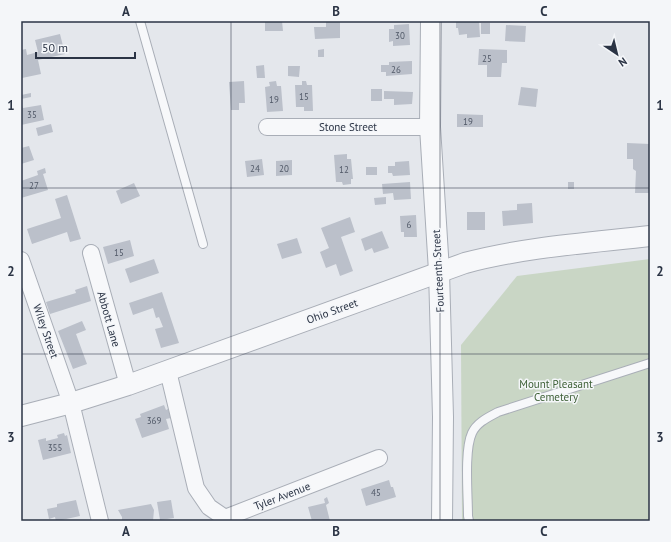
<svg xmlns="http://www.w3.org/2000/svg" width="671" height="542" font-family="'PT Sans',sans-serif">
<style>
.green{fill:#c9d6c5}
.building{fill:#bbc0ca}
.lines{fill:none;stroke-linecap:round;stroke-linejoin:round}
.service-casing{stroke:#a9aeb7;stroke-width:10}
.minor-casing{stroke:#a9aeb7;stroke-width:18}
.tertiary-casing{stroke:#a9aeb7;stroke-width:22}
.service{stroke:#f7f8fa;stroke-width:8}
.minor{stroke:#f7f8fa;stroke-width:16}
.tertiary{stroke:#f7f8fa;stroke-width:20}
.grid{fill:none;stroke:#2b3445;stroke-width:1;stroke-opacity:0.55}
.labels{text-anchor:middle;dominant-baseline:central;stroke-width:3;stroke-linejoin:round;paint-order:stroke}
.number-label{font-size:9px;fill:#4f5766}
.street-label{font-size:11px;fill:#2b3445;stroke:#f4f6f9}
.park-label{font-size:11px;fill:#3f6138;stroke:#f4f6f9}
.neatline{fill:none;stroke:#2b3445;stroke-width:1.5}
.grid-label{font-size:13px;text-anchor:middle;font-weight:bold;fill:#2b3445}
</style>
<rect width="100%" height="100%" fill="#e4e7ec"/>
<polygon class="green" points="650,259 650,521 462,521 461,345 517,276"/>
<g class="building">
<polygon points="265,21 282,21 283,31 265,31"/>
<polygon points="326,21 340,21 340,38 315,39 314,27 326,27"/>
<polygon points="456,21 479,21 480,37 467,38 467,34 459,35 458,28 456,28"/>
<rect x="481" y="23" width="9" height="11"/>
<polygon points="409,24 410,45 393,46 393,41 389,42 389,29 394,29 394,25"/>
<polygon points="506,25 526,26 525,42 505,41"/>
<polygon points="60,34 65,54 38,60 41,74 22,78 21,50 26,49 27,55 38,52 35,40"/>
<polygon points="324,49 324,57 318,57 318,50"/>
<polygon points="479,49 507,50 507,63 502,63 501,77 487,77 487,65 478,65"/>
<polygon points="412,61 412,74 386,76 386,72 381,72 381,65 389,65 389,62"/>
<polygon points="264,65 265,78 257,78 256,66"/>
<polygon points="288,66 300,66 299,77 288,76"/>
<polygon points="244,81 245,103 239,103 239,110 231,110 229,82"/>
<polygon points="276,81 277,86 281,86 283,111 267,112 265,87 270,86 269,82"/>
<polygon points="302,81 306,81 307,85 312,85 313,111 304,111 304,107 296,107 295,85 302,85"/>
<polygon points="521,87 538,89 536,107 518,105"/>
<rect x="371" y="89" width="11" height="12"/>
<polygon points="384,91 413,92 412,104 394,105 394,99 384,99"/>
<polygon points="31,93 31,97 21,99 21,95"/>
<polygon points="21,103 23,108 41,105 44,120 21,125"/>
<polygon points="457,114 483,115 483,127 457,127"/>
<polygon points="51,124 53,132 38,136 36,128"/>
<polygon points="627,143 650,144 649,193 635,193 636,171 633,169 633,159 627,159"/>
<polygon points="29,146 34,160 21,164 21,148"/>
<polygon points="347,154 347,159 351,159 353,179 351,179 351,184 343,185 342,182 336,182 334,155"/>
<polygon points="262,159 264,175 247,177 245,161"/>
<polygon points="292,160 292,175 276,176 276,161"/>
<polygon points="409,161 410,175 393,176 392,173 388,173 388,166 395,166 395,162"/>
<rect x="366" y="167" width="11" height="8"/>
<polygon points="45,168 46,173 43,174 48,190 21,198 21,181 38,175 37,171"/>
<polygon points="410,182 411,199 394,200 393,193 383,194 382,184"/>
<rect x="568" y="182" width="6" height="7"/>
<polygon points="134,183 140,196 121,204 116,191"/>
<polygon points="67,195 81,239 70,242 67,232 32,244 27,229 61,218 55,199"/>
<polygon points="386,197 386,204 375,205 374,198"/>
<polygon points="532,203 533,223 503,226 502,211 517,210 517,204"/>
<rect x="467" y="212" width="18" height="18"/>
<polygon points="416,215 417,237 404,237 404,232 401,232 400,216"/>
<polygon points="350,217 355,232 341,237 353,271 340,276 336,264 326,268 320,252 329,248 321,228"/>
<polygon points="382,231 389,248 374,253 372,248 365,251 361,239"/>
<polygon points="297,238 302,253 282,259 277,244"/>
<polygon points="130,240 134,256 108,264 103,247"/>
<polygon points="154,259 159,273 130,283 125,269"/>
<polygon points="87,286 91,301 50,314 46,302 76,293 75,290"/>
<polygon points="162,292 179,343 161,348 155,329 163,327 159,317 156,318 153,308 133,315 129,303"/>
<polygon points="82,321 86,330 76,334 87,364 73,369 58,331"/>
<polygon points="164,405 166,410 168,409 171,418 166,419 169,429 142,438 135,419 141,417 140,414"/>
<polygon points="64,433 65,436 67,435 71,453 43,460 38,440 46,438 46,441 58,438 57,435"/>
<polygon points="389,480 391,487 393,487 396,497 366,506 361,489"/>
<polygon points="327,497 329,503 326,505 330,521 312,521 308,507 325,503 324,499"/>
<polygon points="76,500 80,516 57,521 56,521 55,517 49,519 47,509 57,507 57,504"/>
<polygon points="171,500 174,518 160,520 157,502"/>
<polygon points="151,504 154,510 153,521 122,521 122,517 118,510"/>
</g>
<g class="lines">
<g class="service-casing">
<g id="service">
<polyline points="140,21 203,244"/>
<path d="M469 521 468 516C468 495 464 450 472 433 477 422 489 417 498 412L650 363"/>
</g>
</g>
<g class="minor-casing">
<g id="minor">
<polyline points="267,127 430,127"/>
<polyline points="91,253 128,385"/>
<polyline points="21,260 71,403 100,521"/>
<polyline points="168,371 196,488 209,507 225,518 379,458"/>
</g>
</g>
<g class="tertiary-casing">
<g id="tertiary">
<polyline points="431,21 430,127 439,271 443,417 442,521"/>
<path d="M21 416 71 403 128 385 465 263C525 247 588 243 650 236"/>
</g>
</g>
<use href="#service" class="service"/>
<use href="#minor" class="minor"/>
<use href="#tertiary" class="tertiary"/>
</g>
<path class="grid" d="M231 21V521M440 21V521M21 188H650M21 354H650"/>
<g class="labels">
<g class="number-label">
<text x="400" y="35">30</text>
<text x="487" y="58">25</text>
<text x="396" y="69">26</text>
<text x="304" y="96">15</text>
<text x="274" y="99">19</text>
<text x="32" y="114">35</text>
<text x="468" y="121">19</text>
<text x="255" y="168">24</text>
<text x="284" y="168">20</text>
<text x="344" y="169">12</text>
<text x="34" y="185">27</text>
<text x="409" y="224">6</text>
<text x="119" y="252">15</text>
<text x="154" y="420">369</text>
<text x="55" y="447">355</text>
<text x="376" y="492">45</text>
</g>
<g class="street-label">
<text x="348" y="127">Stone Street</text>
<text transform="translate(438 271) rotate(-93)">Fourteenth Street</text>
<text transform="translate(332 311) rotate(-20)">Ohio Street</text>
<text transform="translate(109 319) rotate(74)">Abbott Lane</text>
<text transform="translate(46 331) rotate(71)">Wiley Street</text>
<text transform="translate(282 496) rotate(-21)">Tyler Avenue</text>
</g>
<g class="park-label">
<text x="556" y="384">Mount Pleasant<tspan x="556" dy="13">Cemetery</tspan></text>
</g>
</g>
<rect width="671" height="542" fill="none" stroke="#f4f6f9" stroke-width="44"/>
<g transform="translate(617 54) rotate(145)" stroke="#f4f6f9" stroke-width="3" paint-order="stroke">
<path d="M0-3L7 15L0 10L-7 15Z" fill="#2b3445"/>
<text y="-6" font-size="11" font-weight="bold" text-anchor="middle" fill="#2b3445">N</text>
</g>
<path d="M36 52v6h99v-6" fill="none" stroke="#2b3445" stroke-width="2"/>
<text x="42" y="52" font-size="12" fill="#2b3445" stroke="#f4f6f9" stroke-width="3" paint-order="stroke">50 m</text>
<rect x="22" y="22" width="627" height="498" class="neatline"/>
<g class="grid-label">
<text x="126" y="16">A</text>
<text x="336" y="16">B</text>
<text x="544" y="16">C</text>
<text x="11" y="110">1</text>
<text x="660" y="110">1</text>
<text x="11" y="276">2</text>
<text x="660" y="276">2</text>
<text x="11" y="442">3</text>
<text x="660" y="442">3</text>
<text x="126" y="536">A</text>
<text x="336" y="536">B</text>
<text x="544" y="536">C</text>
</g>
</svg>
